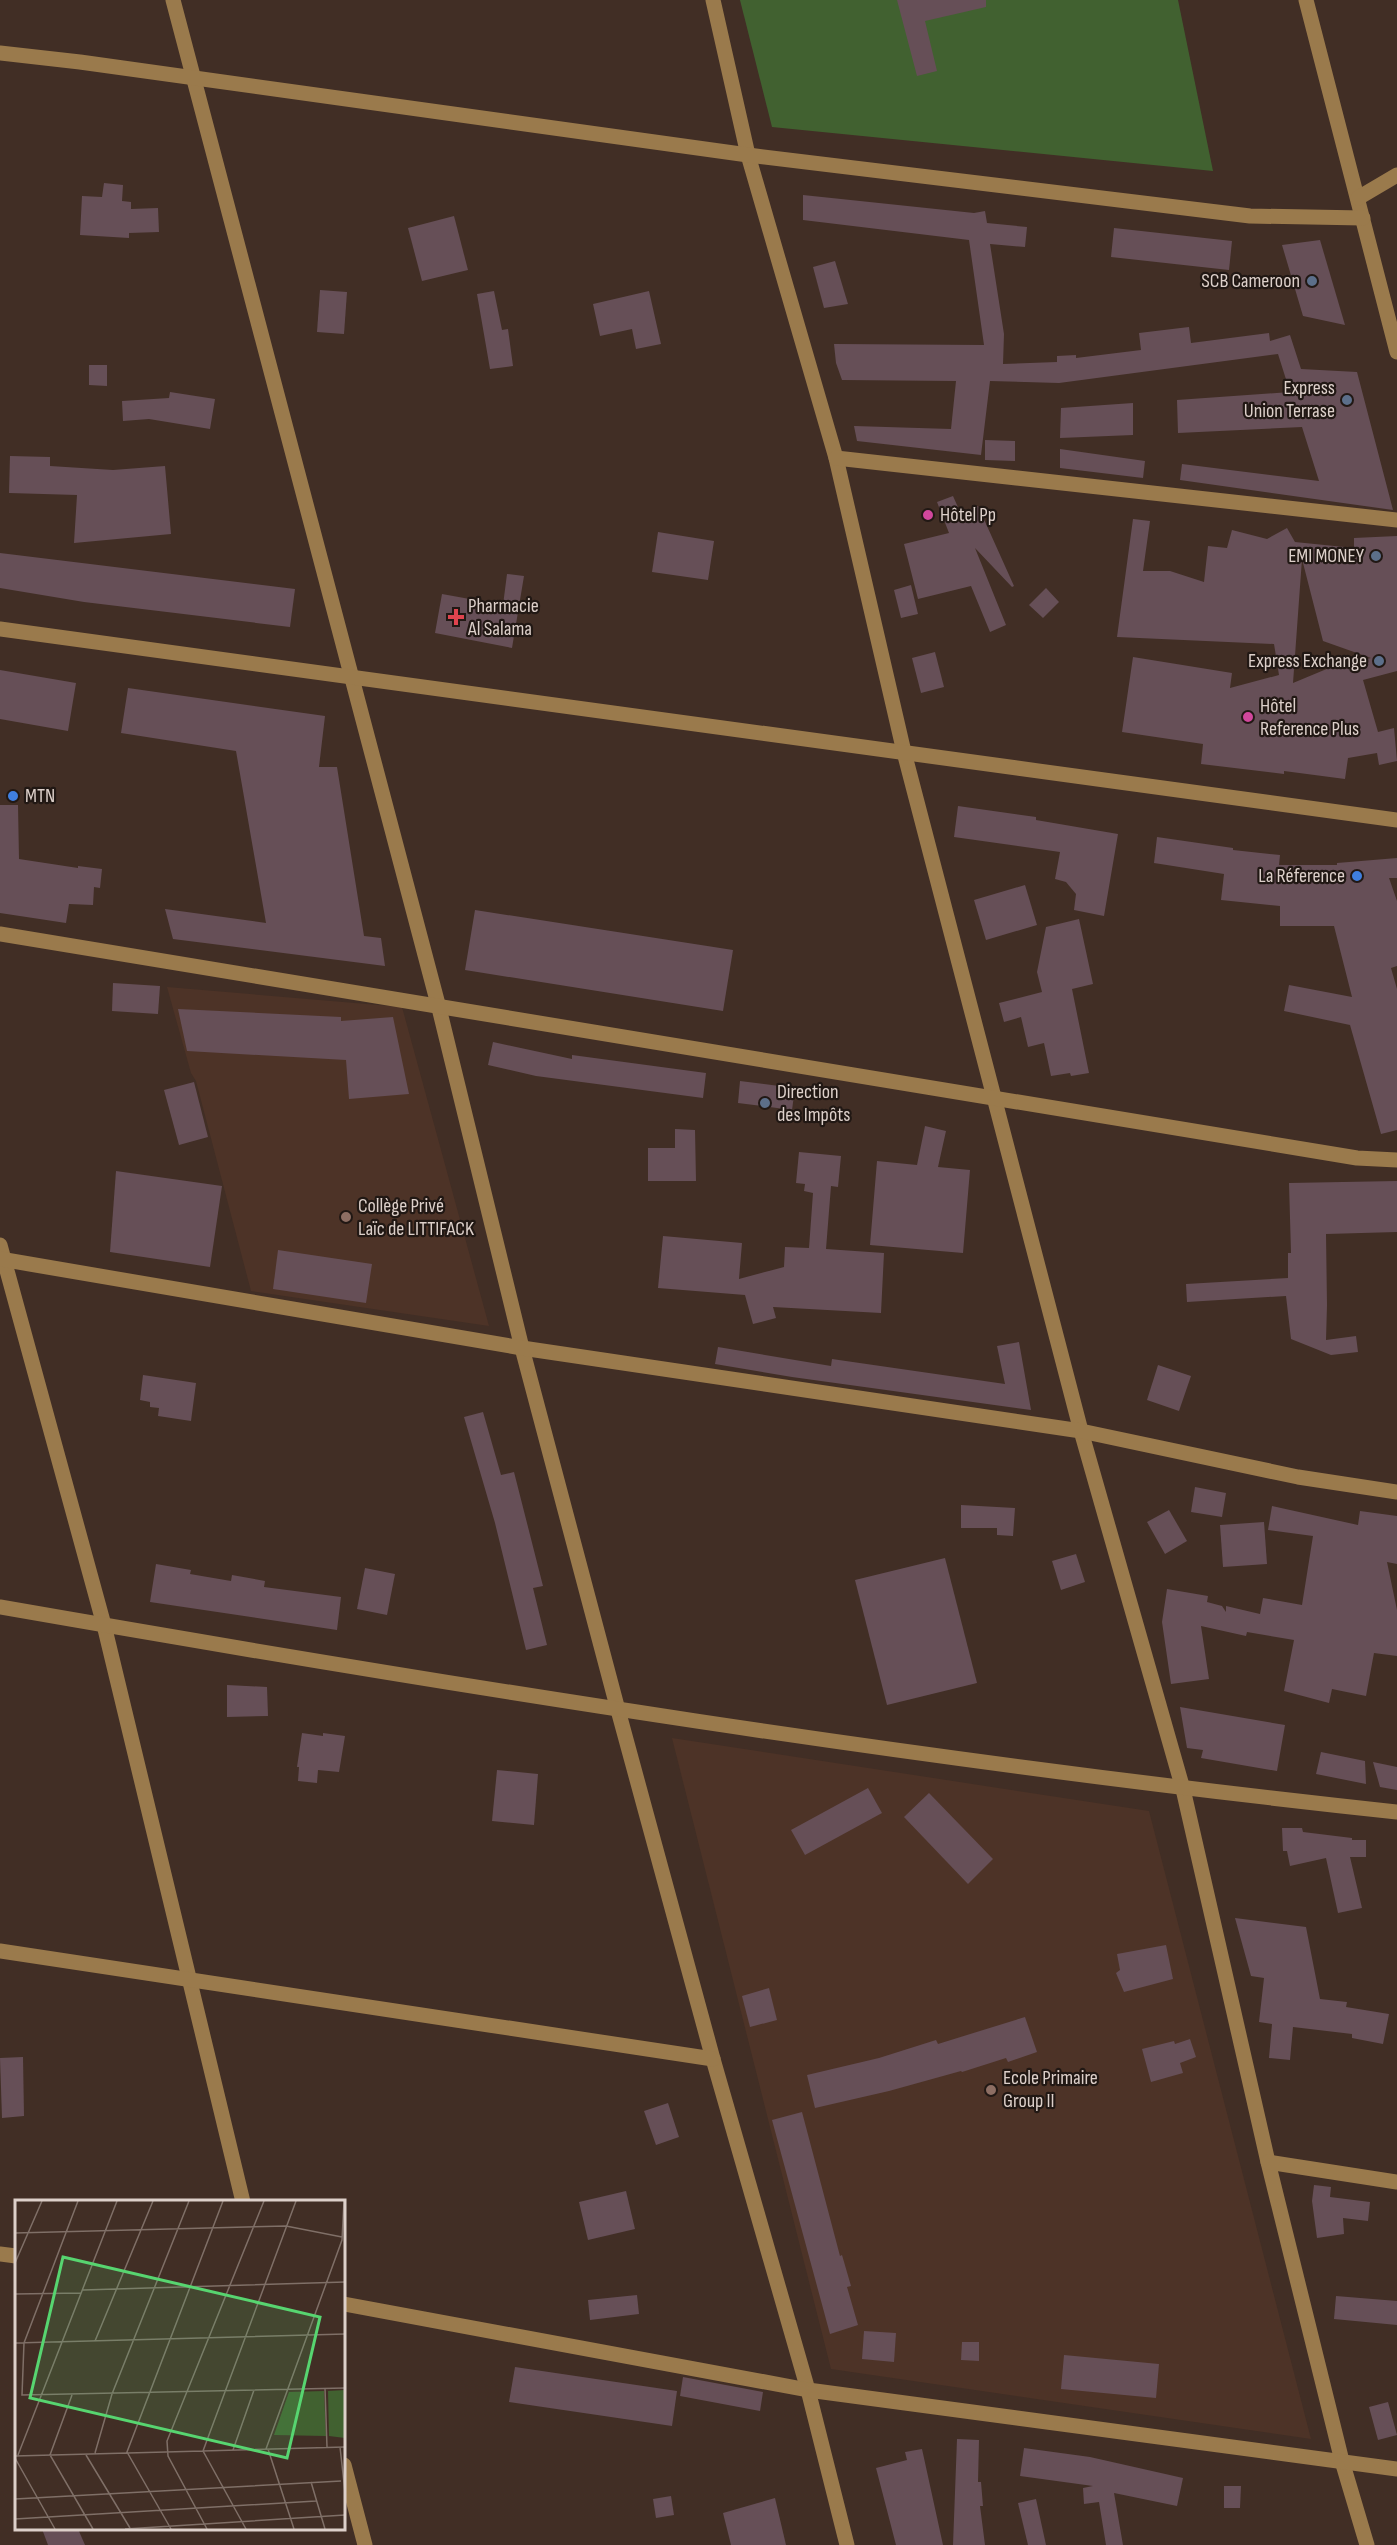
<svg xmlns="http://www.w3.org/2000/svg" width="1397" height="2545" font-family="'Sofia Sans Condensed',sans-serif">
<style>
.built{fill:#4d3327}
.green{fill:#416130}
.building{fill:#664f57;fill-rule:evenodd}
.lines{fill:none;stroke-linecap:round;stroke-linejoin:round}
.minor{stroke:#9a7a4c;stroke-width:15}
.service-dot{fill:#5c6f8a;stroke:#211814;stroke-width:2}
.hotel-dot{fill:#d1479c;stroke:#211814;stroke-width:2}
.health-dot{fill:#e0444e;stroke:#211814;stroke-width:2}
.shop-dot{fill:#3f7fe0;stroke:#211814;stroke-width:2}
.education-dot{fill:#8d6e63;stroke:#211814;stroke-width:2}
.labels{text-anchor:middle;dominant-baseline:central;stroke-width:4.5;stroke-linejoin:round;paint-order:stroke}
.poi-label{font-size:20px;fill:#ddd0ca;stroke:#211814;text-anchor:start}
.inset-road{fill:none;stroke:#7f6f67;stroke-width:1.5}
.view{fill:#57d570;fill-opacity:0.15;stroke:#57d570;stroke-width:3}
.inset-edge{fill:none;stroke:#ddd0ca;stroke-width:3}
</style>
<rect width="100%" height="100%" fill="#412e25"/>
<g class="built">
<polygon points="167,987 402,1007 489,1326 251,1291 196,1081 191,1073"/>
<polygon points="672,1738 1149,1811 1311,2439 831,2369"/>
</g>
<polygon class="green" points="740,0 1178,0 1213,171 772,127"/>
<g class="building">
<polygon points="897,0 986,0 986,7 925,21 937,71 917,76"/>
<polygon points="104,183 123,185 122,201 131,202 131,209 158,208 159,232 129,233 129,238 80,235 82,196 102,197"/>
<polygon points="803,195 974,213 985,211 987,223 1027,227 1025,247 990,244 1004,334 1003,364 1057,362 1057,356 1076,355 1076,358 1141,350 1139,333 1189,327 1191,343 1269,333 1270,341 1290,335 1301,369 1357,372 1393,510 1180,480 1182,464 1319,481 1302,427 1178,433 1177,400 1290,392 1278,354 1059,383 990,381 981,455 857,441 854,426 951,429 956,381 842,380 836,363 834,344 984,345 969,240 803,220"/>
<polygon points="454,216 468,270 422,281 408,228"/>
<polygon points="1114,228 1232,241 1229,270 1111,257"/>
<polygon points="1320,240 1345,325 1303,316 1282,245"/>
<polygon points="835,261 848,304 824,308 813,267"/>
<polygon points="320,290 347,292 344,334 317,332"/>
<polygon points="494,291 502,330 508,329 513,366 490,369 477,294"/>
<polygon points="649,291 661,344 636,349 632,329 600,336 593,304"/>
<polygon points="89,365 107,365 107,386 89,385"/>
<polygon points="170,392 215,399 210,429 149,419 123,421 122,401 169,398"/>
<polygon points="1133,403 1133,435 1060,438 1061,408"/>
<polygon points="985,440 1015,441 1015,461 985,460"/>
<polygon points="1060,449 1145,461 1143,478 1060,468"/>
<polygon points="10,456 50,457 50,466 113,470 165,466 171,534 74,543 77,495 9,493"/>
<polygon points="953,496 961,514 978,506 1014,586 1012,587 975,548 1006,625 990,632 971,586 918,599 904,544 949,533 937,502"/>
<path d="M1133 519 1150 521 1143 571H1170L1204 582 1208 546 1227 548 1232 530 1267 539 1287 528 1295 542 1354 548V538L1397 536V671L1363 680 1378 732 1394 728 1397 761 1379 765 1377 753 1348 758 1345 779 1284 771V774L1201 764 1203 744 1122 732 1133 657 1232 673 1230 688 1279 675 1274 644 1117 637ZM1302 559 1323 641 1371 658 1329 668 1293 683Z"/>
<polygon points="658,532 714,541 708,580 652,572"/>
<polygon points="0,553 295,589 290,627 84,602 0,588"/>
<polygon points="507,574 524,576 512,648 435,633 442,594 503,605"/>
<polygon points="911,585 918,614 901,618 894,590"/>
<polygon points="1046,588 1059,602 1043,618 1029,605"/>
<polygon points="935,652 944,687 921,693 912,658"/>
<polygon points="0,670 76,683 68,731 0,719"/>
<polygon points="128,688 325,716 319,767 337,767 364,936 381,938 385,966 173,939 165,909 266,923 236,751 121,733"/>
<polygon points="0,805 18,805 19,859 78,868 78,866 102,869 100,888 94,887 93,905 69,904 66,923 0,913"/>
<polygon points="958,806 1036,817 1036,820 1118,834 1104,916 1074,910 1076,894 1066,882 1055,879 1060,852 954,837"/>
<polygon points="1157,837 1233,848 1233,850 1280,855 1279,865 1337,865 1337,863 1397,858 1397,878 1389,878 1397,901 1397,966 1391,968 1397,989 1397,1130 1381,1134 1350,1025 1284,1011 1289,985 1352,997 1334,926 1280,926 1280,906 1221,900 1224,874 1154,863"/>
<polygon points="1025,885 1037,925 986,940 974,900"/>
<polygon points="475,910 733,950 723,1011 465,970"/>
<polygon points="1079,919 1093,984 1072,989 1089,1073 1071,1076 1070,1073 1051,1076 1044,1043 1028,1047 1021,1017 1004,1022 999,1003 1042,992 1037,972 1046,927"/>
<polygon points="113,983 160,986 158,1014 112,1011"/>
<polygon points="178,1009 341,1017 341,1021 393,1017 409,1094 349,1099 346,1060 187,1051"/>
<polygon points="493,1042 572,1059 572,1055 706,1073 703,1098 536,1076 488,1065"/>
<polygon points="740,1081 795,1088 792,1110 738,1103"/>
<polygon points="194,1082 208,1137 179,1145 164,1090"/>
<polygon points="925,1126 946,1131 938,1167 970,1170 963,1253 870,1245 877,1161 917,1165"/>
<polygon points="675,1129 695,1130 696,1181 648,1181 648,1148 675,1148"/>
<polygon points="799,1152 841,1156 838,1187 831,1186 826,1249 884,1253 881,1313 773,1307 776,1318 753,1324 745,1295 658,1288 663,1236 742,1243 739,1279 784,1267 785,1247 809,1248 813,1193 804,1191 805,1184 796,1183"/>
<polygon points="116,1171 222,1186 210,1267 110,1252"/>
<polygon points="1397,1181 1397,1232 1326,1234 1327,1305 1326,1340 1356,1336 1358,1352 1331,1355 1291,1339 1286,1296 1187,1302 1186,1284 1288,1278 1288,1253 1291,1253 1289,1183"/>
<polygon points="278,1250 372,1264 366,1303 273,1289"/>
<polygon points="1019,1342 1031,1410 792,1377 715,1364 718,1347 831,1366 832,1359 1005,1384 997,1346"/>
<polygon points="1158,1365 1191,1376 1179,1411 1147,1400"/>
<polygon points="143,1375 196,1383 191,1421 158,1416 159,1408 150,1407 150,1402 140,1400"/>
<polygon points="483,1412 501,1475 514,1472 543,1586 533,1588 547,1645 526,1650 495,1523 464,1417"/>
<polygon points="1195,1487 1226,1493 1222,1517 1191,1512"/>
<polygon points="961,1505 1015,1508 1013,1536 997,1535 997,1528 961,1528"/>
<polygon points="1272,1506 1358,1525 1360,1511 1397,1516 1397,1564 1387,1562 1397,1610 1397,1656 1374,1653 1366,1696 1332,1689 1329,1703 1284,1691 1294,1640 1247,1632 1246,1636 1201,1626 1209,1679 1171,1684 1162,1622 1167,1589 1208,1596 1207,1602 1222,1606 1226,1612 1226,1606 1260,1614 1263,1598 1302,1605 1313,1536 1268,1530"/>
<polygon points="1169,1510 1187,1541 1165,1554 1147,1522"/>
<polygon points="1264,1522 1267,1564 1223,1567 1220,1525"/>
<polygon points="1076,1554 1085,1582 1061,1590 1052,1561"/>
<polygon points="945,1558 977,1683 887,1705 855,1580"/>
<polygon points="156,1564 191,1570 190,1574 231,1581 232,1575 265,1581 264,1587 341,1597 337,1630 150,1602"/>
<polygon points="365,1568 395,1574 387,1615 357,1609"/>
<polygon points="227,1685 267,1687 268,1716 227,1717"/>
<polygon points="1180,1707 1285,1725 1277,1771 1201,1758 1203,1750 1187,1748"/>
<polygon points="302,1733 323,1736 323,1733 345,1736 339,1772 318,1770 317,1783 298,1781 299,1767 297,1767"/>
<polygon points="1321,1752 1365,1761 1366,1784 1316,1774"/>
<polygon points="1373,1762 1397,1767 1397,1790 1380,1787"/>
<polygon points="497,1770 538,1774 534,1825 492,1821"/>
<polygon points="868,1788 882,1813 805,1855 791,1830"/>
<polygon points="929,1793 993,1859 968,1884 904,1817"/>
<polygon points="1282,1828 1302,1828 1303,1832 1352,1838 1352,1840 1366,1840 1366,1857 1350,1857 1362,1908 1338,1913 1326,1858 1290,1866 1287,1851 1283,1851"/>
<polygon points="1235,1918 1306,1927 1320,1999 1347,2002 1346,2007 1389,2014 1383,2044 1352,2038 1352,2034 1293,2027 1290,2060 1269,2058 1272,2024 1259,2022 1264,1978 1251,1976"/>
<polygon points="1166,1945 1173,1979 1124,1992 1116,1973 1120,1970 1117,1954"/>
<polygon points="769,1988 777,2020 750,2027 742,1996"/>
<polygon points="1025,2017 1037,2052 1008,2062 1006,2058 962,2072 961,2071 889,2091 815,2108 807,2075 879,2058 936,2040 938,2044"/>
<polygon points="1190,2039 1196,2057 1180,2063 1183,2073 1151,2082 1142,2049 1174,2041 1175,2044"/>
<polygon points="23,2057 24,2116 2,2118 0,2058"/>
<polygon points="668,2103 679,2137 656,2145 644,2111"/>
<polygon points="802,2112 840,2256 842,2255 851,2286 847,2287 858,2325 830,2334 772,2120"/>
<polygon points="1314,2185 1331,2187 1330,2197 1370,2202 1368,2221 1343,2218 1344,2234 1317,2238 1312,2201"/>
<polygon points="626,2191 635,2229 588,2240 579,2202"/>
<polygon points="637,2295 639,2314 590,2320 588,2300"/>
<polygon points="1336,2296 1397,2301 1397,2325 1334,2319"/>
<polygon points="864,2331 896,2333 894,2362 862,2359"/>
<polygon points="962,2342 979,2342 979,2361 961,2360"/>
<polygon points="1064,2355 1159,2364 1156,2398 1061,2389"/>
<polygon points="515,2367 677,2391 672,2426 509,2402"/>
<polygon points="683,2377 763,2392 760,2411 680,2396"/>
<polygon points="1388,2402 1397,2435 1378,2440 1369,2407"/>
<polygon points="957,2439 979,2440 978,2482 981,2482 983,2506 980,2506 985,2545 953,2545"/>
<polygon points="1024,2448 1090,2457 1183,2478 1177,2506 1114,2493 1123,2545 1106,2545 1099,2502 1084,2504 1083,2488 1093,2486 1020,2476"/>
<polygon points="922,2449 943,2545 896,2545 876,2468 907,2460 905,2452"/>
<polygon points="1224,2486 1241,2486 1240,2508 1224,2508"/>
<polygon points="671,2496 674,2515 656,2518 653,2499"/>
<polygon points="775,2498 786,2545 731,2545 723,2513"/>
<polygon points="1036,2499 1046,2545 1028,2545 1018,2503"/>
<polygon points="42,2529 78,2529 85,2545 48,2545"/>
</g>
<g class="lines">
<g class="minor">
<polyline points="173,0 439,1008 522,1348 618,1710 713,2059 808,2390 847,2545"/>
<polyline points="713,0 748,155 836,458 904,752 1081,1431 1183,1789 1268,2162 1342,2461 1367,2545"/>
<polyline points="1306,0 1397,352"/>
<polyline points="0,53 80,62 748,155 1250,216 1363,218"/>
<polyline points="1358,198 1397,175"/>
<polyline points="836,458 1397,520"/>
<polyline points="0,629 1397,820"/>
<polyline points="0,934 1357,1158 1397,1160"/>
<polyline points="0,1245 104,1625 243,2202"/>
<polyline points="0,1259 522,1348 1081,1431 1298,1477 1397,1492"/>
<path d="M0 1607C464 1688 929 1762 1397 1812"/>
<polyline points="0,1951 713,2059"/>
<polyline points="1268,2162 1397,2182"/>
<polyline points="0,2254 16,2256"/>
<polyline points="344,2304 808,2390 1397,2469"/>
<polyline points="344,2465 365,2545"/>
</g>
</g>
<g class="service-dot">
<circle cx="1312" cy="281" r="6"/>
<circle cx="1347" cy="400" r="6"/>
<circle cx="1376" cy="556" r="6"/>
<circle cx="1379" cy="661" r="6"/>
<circle cx="765" cy="1103" r="6"/>
</g>
<g class="hotel-dot">
<circle cx="928" cy="515" r="6"/>
<circle cx="1248" cy="717" r="6"/>
</g>
<path class="health-dot" d="M453 608h6v6h6v6h-6v6h-6v-6h-6v-6h6z"/>
<g class="shop-dot">
<circle cx="13" cy="796" r="6"/>
<circle cx="1357" cy="876" r="6"/>
</g>
<g class="education-dot">
<circle cx="346" cy="1217" r="6"/>
<circle cx="991" cy="2090" r="6"/>
</g>
<g class="labels">
<g class="poi-label">
<text x="1300" y="281" text-anchor="end">SCB Cameroon</text>
<text x="1335" y="388" text-anchor="end">Express<tspan x="1335" dy="23">Union Terrase</tspan></text>
<text x="940" y="515">Hôtel Pp</text>
<text x="1364" y="556" text-anchor="end">EMI MONEY</text>
<text x="468" y="606">Pharmacie<tspan x="468" dy="23">Al Salama</tspan></text>
<text x="1367" y="661" text-anchor="end">Express Exchange</text>
<text x="1260" y="706">Hôtel<tspan x="1260" dy="23">Reference Plus</tspan></text>
<text x="25" y="796">MTN</text>
<text x="1345" y="876" text-anchor="end">La Réference</text>
<text x="777" y="1092">Direction<tspan x="777" dy="23">des Impôts</tspan></text>
<text x="358" y="1206">Collège Privé<tspan x="358" dy="23">Laïc de LITTIFACK</tspan></text>
<text x="1003" y="2078">Ecole Primaire<tspan x="1003" dy="23">Group II</tspan></text>
</g>
</g>
<g transform="translate(15 2200)">
<rect width="330" height="330" fill="#412e25"/>
<path d="M330 190V238L314 236 313 191ZM309 191 311 236 259 235 274 192Z" fill="#416130"/>
<path class="inset-road" d="M63 1 9 143 7 195 330 188M281 1 188 251 330 247M0 33 271 26 327 37M0 63 27 1M68 90 330 82M0 94 66 93M80 141 138 1M0 143 330 134M310 188 312 247M57 195 35 255 78 329M325 247 330 292M251 249 327 40 329 1M253 249 279 329M218 250 239 190M80 253 97 194 174 1M3 255 102 1M71 255 115 328M0 256 188 251 231 329M0 258 40 329M296 282 310 329M0 299 326 281M0 319 301 301M110 329 330 315M156 329 112 252 208 1M192 329 153 256 152 241 249 1"/>
<path class="view" d="M48 57 305 117 272 258 15 198Z"/>
<rect width="330" height="330" class="inset-edge"/>
</g>
</svg>
